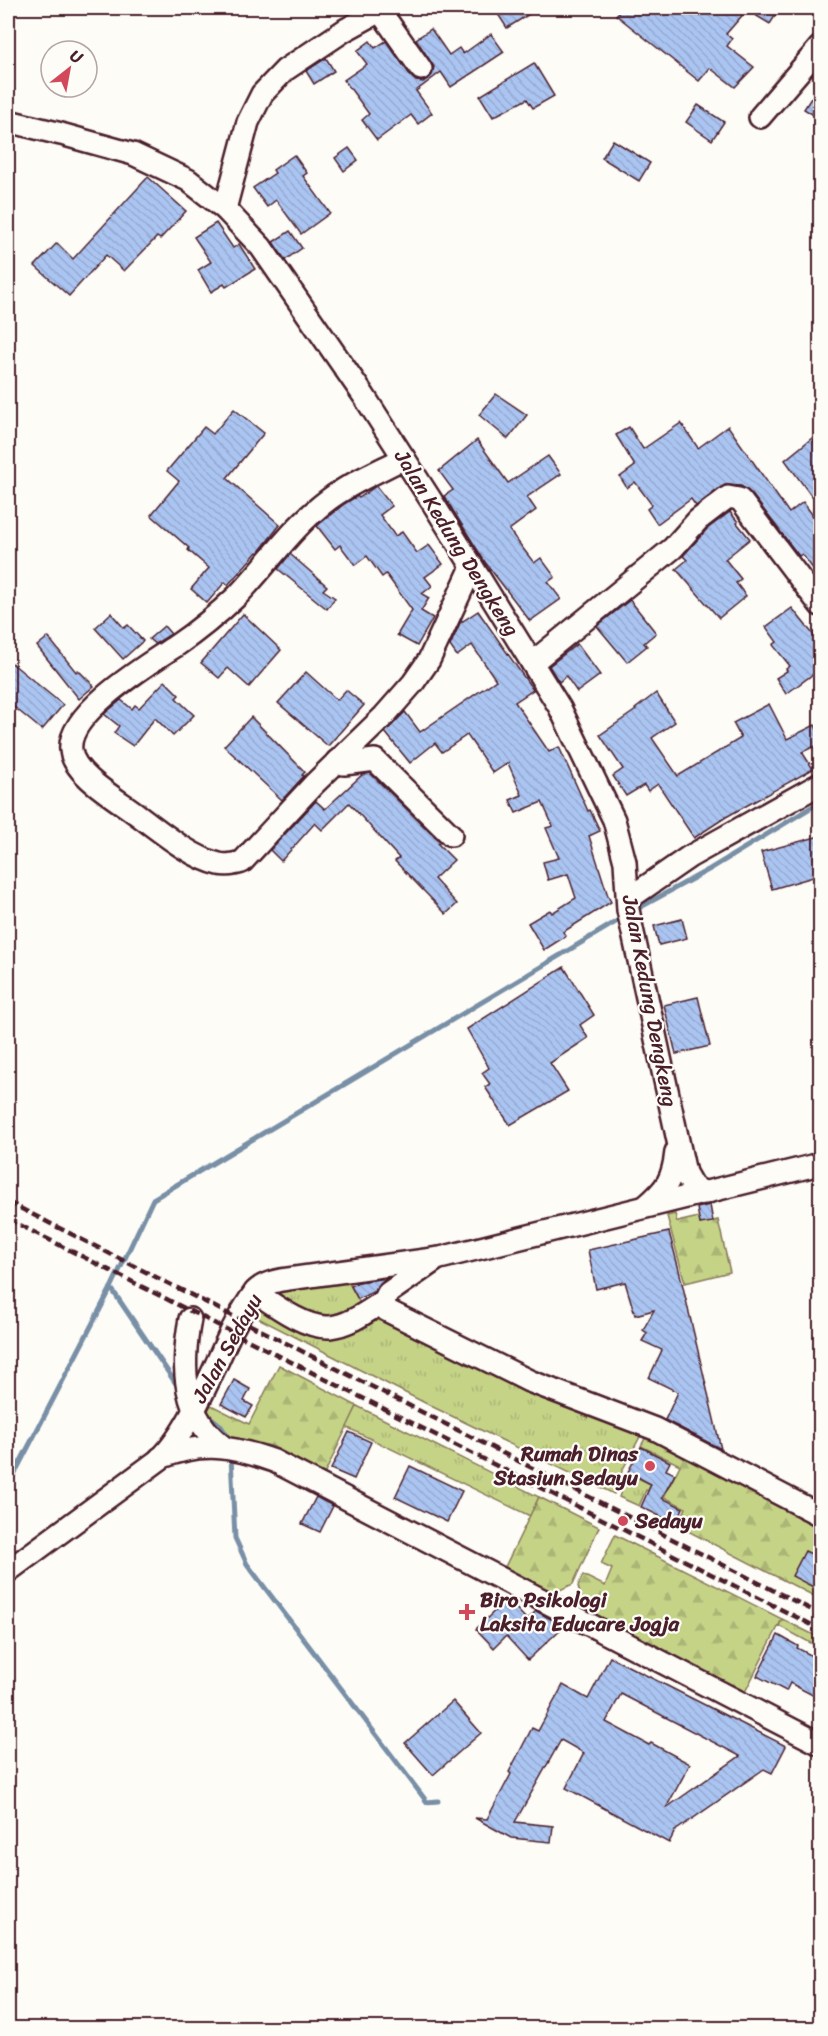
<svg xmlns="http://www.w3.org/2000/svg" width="828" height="2036" font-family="Sriracha,sans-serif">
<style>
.grass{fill:url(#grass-tufts);stroke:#887959;stroke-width:1.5}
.forest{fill:url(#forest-firs);stroke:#887959;stroke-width:1.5}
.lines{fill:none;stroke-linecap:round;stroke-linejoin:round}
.stream{stroke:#788fa6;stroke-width:5}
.building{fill:url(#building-back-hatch);stroke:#4a1f2b;stroke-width:1.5;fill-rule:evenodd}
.minor-casing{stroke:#4a1f2b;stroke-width:26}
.minor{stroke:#fdfcf7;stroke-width:21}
.rail{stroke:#4a1f2b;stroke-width:4.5;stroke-dasharray:9 4.5;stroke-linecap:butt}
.poi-dot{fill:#d1495b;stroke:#fdfcf7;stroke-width:2}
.labels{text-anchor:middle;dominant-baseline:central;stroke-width:4.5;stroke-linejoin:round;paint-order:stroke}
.street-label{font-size:21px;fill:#4a1f2b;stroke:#fdfcf7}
.poi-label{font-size:21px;font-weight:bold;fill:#4a1f2b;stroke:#fdfcf7;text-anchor:start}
</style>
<defs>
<pattern id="grass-tufts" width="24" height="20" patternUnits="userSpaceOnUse" patternTransform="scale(1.5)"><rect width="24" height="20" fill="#c5d387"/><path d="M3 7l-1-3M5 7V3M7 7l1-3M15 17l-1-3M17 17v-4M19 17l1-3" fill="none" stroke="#abb575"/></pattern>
<pattern id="forest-firs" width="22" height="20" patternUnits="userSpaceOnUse" patternTransform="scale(1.5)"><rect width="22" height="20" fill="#c5d387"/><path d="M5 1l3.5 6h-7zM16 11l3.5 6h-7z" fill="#abb575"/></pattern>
<pattern id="building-back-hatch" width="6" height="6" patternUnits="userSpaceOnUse" patternTransform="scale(1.5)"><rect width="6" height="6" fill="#abc5f2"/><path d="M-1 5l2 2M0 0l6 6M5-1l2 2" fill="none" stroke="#95a9d0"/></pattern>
</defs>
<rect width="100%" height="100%" fill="#fdfcf7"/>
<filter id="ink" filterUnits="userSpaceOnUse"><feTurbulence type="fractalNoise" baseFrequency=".0167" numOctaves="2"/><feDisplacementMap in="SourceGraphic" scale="12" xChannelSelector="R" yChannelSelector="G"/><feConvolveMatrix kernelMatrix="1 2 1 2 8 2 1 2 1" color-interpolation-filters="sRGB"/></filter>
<g filter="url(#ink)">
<g class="grass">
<polygon points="346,1278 362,1307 328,1320 310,1316 269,1295 274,1290"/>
<polygon points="258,1305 309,1330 385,1315 644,1429 622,1471 614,1494 435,1408 252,1315"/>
<polygon points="357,1406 539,1497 530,1516 346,1427"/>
<polygon points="628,1473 666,1492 663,1498 646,1490 639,1506 619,1497"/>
<polygon points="782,1619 820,1638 820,1648 779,1626"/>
</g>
<g class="forest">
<polygon points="675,1214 677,1222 699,1217 700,1224 718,1220 730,1272 685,1283 667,1216"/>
<polygon points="279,1365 357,1406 324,1475 272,1446 224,1438 205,1416 211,1405 249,1424"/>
<polygon points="649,1431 820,1521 820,1599 678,1526 686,1508 664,1497 680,1465 641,1446"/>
<polygon points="539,1497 599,1527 573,1584 547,1596 502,1573"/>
<polygon points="615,1535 782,1619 743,1696 586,1616 578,1586 583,1575 605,1586 612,1569 601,1564"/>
</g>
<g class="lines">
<g class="stream">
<polyline points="639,908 710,869 820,802"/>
<polyline points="111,1288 181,1391"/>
<polyline points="203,1411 220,1425 228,1437"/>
<polyline points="231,1457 235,1538 247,1564 427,1802 438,1801"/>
<polyline points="8,1486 111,1288 153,1199 619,920"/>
</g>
</g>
<g class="building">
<polygon points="494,8 539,8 507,28"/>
<polygon points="623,8 780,8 770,24 747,10 726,34 732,39 727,46 754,67 735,87 710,68 699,81 616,15"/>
<polygon points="431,29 449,55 459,48 463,54 491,34 504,52 451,87 441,72 416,91 432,113 418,124 411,115 377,140 362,120 369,114 344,80 367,64 357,51 370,41 375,48 386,41 411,76 416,81 423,82 432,75 434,67 416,39"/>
<polygon points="326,58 334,71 314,84 306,71"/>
<polygon points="534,63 554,96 533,108 527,99 493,117 480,96"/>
<polygon points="820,84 820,119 804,109"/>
<polygon points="698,105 724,122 712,140 686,122"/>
<polygon points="613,140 650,163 639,181 602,158"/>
<polygon points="349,148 358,160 344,171 335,158"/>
<polygon points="294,155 307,173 303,176 330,213 301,234 276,200 267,207 253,188 275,173 273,170"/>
<polygon points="148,177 186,211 160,239 157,237 124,271 106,255 69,296 35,266 57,243 73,259"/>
<polygon points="216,223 233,248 239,244 255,269 226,287 224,284 211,292 198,270 211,262 194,237"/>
<polygon points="290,231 302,248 285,260 273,242"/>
<polygon points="496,394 527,415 508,439 479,415"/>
<polygon points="234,409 264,433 227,478 280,525 258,553 257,552 228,585 225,582 207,603 191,589 209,568 188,550 189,548 151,515 179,481 167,471 204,427 213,434"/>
<polygon points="681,423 698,448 728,426 789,513 803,502 820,525 820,578 802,554 799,556 751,493 741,486 725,485 696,506 691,499 657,524 647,509 652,505 635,482 627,488 620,477 635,466 616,435 629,427 643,449"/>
<polygon points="812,438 820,449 820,491 812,497 785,460"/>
<polygon points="477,440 508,483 548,456 561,474 527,497 536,510 509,530 534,563 541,558 555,577 548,582 561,599 530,621 485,562 444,496 453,490 439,471"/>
<polygon points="376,486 392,506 380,515 395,536 402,532 417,553 429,545 443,564 425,577 432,586 422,594 429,598 421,611 433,618 417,646 397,635 412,610 386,574 382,577 367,556 355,565 340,545 335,549 317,526 344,504 357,496 359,498"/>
<polygon points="731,511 730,512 738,522 737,523 750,539 725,559 741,579 736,583 746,596 719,618 676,569 687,560 683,556 707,529"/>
<polygon points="290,554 327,586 323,590 335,598 327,609 278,569"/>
<polygon points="630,600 656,633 644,643 647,646 627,662 597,626"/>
<polygon points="792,608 820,643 820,669 786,694 776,678 787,671 786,669 790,666 773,645 777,642 766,627"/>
<polygon points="478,611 533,690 515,702 549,752 559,747 588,811 590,810 600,831 589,836 608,896 611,902 563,932 566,936 544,950 528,923 550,910 552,913 576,898 568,874 548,880 543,862 559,858 546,828 553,826 542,802 516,813 510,800 522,795 508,763 493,773 467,735 442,752 435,743 410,763 385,732 405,712 420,732 496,680 472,645 457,656 450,646 460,623"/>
<polygon points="111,613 124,628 128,625 143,641 123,659 95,628"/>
<polygon points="243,614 281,650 249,687 228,668 219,678 201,663"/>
<polygon points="164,626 171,634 155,644 149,639"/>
<polygon points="48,637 76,672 78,670 94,686 79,699 37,646"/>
<polygon points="577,644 600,675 577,692 566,676 559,682 549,666"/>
<polygon points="8,660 63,705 42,730 8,702"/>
<polygon points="306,672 337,700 346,690 364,705 328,746 278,703"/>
<polygon points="165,681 179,695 176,698 194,715 173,736 155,718 133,746 114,733 119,726 104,714 121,700 132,709 135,705 139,708"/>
<polygon points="656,693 675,722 652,738 678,776 741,738 733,723 769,704 787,739 815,725 820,737 820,744 802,752 813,769 726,817 694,838 658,784 648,791 644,785 626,796 613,776 623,769 600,735 636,710 635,709"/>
<polygon points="251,717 305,772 302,775 304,776 282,800 224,746"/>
<polygon points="370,773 440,842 438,844 454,860 434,879 457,904 446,914 395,861 399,858 349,803 322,830 315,823 281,861 270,850 316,801 325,809 362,775"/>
<polygon points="820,836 820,875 772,889 761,852"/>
<polygon points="682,919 687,938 659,945 654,926"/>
<polygon points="564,967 594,1015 580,1025 588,1038 550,1063 568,1091 510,1125 485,1087 490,1084 482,1073 489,1068 467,1029"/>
<polygon points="698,997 710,1046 676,1054 664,1005"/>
<polygon points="710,1205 713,1222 700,1224 697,1208"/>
<polygon points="669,1232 679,1270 721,1449 665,1420 678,1392 649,1378 662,1350 642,1341 647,1333 643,1330 654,1310 635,1315 625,1282 596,1289 588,1250"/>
<polygon points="387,1278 380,1283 375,1291 358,1299 351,1286 359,1282"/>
<polygon points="234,1380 250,1389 244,1401 253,1406 246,1417 221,1404"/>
<polygon points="349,1432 371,1442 354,1479 331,1469"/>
<polygon points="641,1447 670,1462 666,1470 675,1474 662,1498 683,1508 676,1524 641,1507 651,1484 628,1472"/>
<polygon points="410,1466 462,1491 447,1522 395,1497"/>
<polygon points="316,1497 333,1506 320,1532 302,1524"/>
<polygon points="805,1551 820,1558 820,1576 815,1588 792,1576"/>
<polygon points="507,1599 527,1620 536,1611 564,1626 528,1660 506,1636 494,1648 476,1629"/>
<polygon points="778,1635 798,1646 797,1648 820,1660 820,1699 790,1683 786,1691 757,1676"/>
<path d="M610 1657 786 1746 772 1773 764 1769 675 1831 669 1843 566 1788 584 1753 561 1740 515 1822 553 1826 551 1842 511 1838 475 1818 487 1819 511 1774 509 1772 532 1728 538 1731 563 1685 588 1699ZM621 1694 740 1756 666 1808 690 1764 651 1743 649 1745 606 1722Z"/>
<polygon points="453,1701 481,1733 433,1775 405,1743"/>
</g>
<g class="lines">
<g class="minor-casing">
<g id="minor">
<polyline points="380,11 421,69"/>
<polyline points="760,117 820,47"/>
<polyline points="8,121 61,134 133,154 188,180 225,209 261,247 364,396 436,508 560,708 614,820 625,862 628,910 685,1173 693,1187 706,1193"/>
<polyline points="225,209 248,122 262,94 285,70 345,30 385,8"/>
<path d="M404 458C379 471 350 483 328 500 292 527 268 564 237 596 218 614 199 630 177 645 150 663 66 713 71 750 73 775 119 800 138 815 160 831 192 858 219 864 227 866 234 864 242 862L314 784 384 716 413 683 429 660 472 567"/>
<polyline points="532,663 673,548 698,520 728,497 739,499 742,502 820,605"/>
<polyline points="337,761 344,764 375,760 451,835"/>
<polyline points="628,899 689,857 820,784"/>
<path d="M646 1206C667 1188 673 1179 676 1152"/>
<polyline points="434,1261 388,1293 384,1301 386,1310 529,1381 655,1429 820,1515"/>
<path d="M255 1292C274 1305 306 1329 330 1327 350 1325 368 1311 384 1301"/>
<path d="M190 1319C181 1367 182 1417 225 1448"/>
<path d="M160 1458C203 1441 231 1446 274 1461L820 1744"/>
<path d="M8 1571 160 1459C190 1430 213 1369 232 1330 239 1317 247 1302 256 1291 263 1284 272 1282 281 1280L440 1258 820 1164"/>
</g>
</g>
<use href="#minor" class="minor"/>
<g class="rail">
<polyline points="8,1202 820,1614"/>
<polyline points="8,1219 820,1629"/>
</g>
</g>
</g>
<g class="poi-dot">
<circle cx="650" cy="1466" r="6"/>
<circle cx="623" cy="1521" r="6"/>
<path d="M464 1603h6v6h6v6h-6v6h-6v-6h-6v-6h6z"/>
</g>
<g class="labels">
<g class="street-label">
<text transform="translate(457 543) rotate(58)">Jalan Kedung Dengkeng</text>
<text transform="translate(650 1001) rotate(79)">Jalan Kedung Dengkeng</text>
<text transform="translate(227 1348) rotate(-61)">Jalan Sedayu</text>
</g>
<g class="poi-label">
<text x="638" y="1454" text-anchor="end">Rumah Dinas<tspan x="638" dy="24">Stasiun Sedayu</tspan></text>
<text x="635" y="1521">Sedayu</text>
<text x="480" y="1600">Biro Psikologi<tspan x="480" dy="24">Laksita Educare Jogja</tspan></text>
</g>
</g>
<rect width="828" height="2036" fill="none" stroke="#fdfcf7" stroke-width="30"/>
<rect x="15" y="15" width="798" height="2006" fill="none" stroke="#4a1f2b" stroke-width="2" filter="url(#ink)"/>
<g transform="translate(69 69) rotate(31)"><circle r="28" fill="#fdfcf7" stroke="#b5a4a5" stroke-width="1.5"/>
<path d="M0-4.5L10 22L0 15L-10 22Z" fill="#d1495b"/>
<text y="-9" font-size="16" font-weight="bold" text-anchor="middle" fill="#4a1f2b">U</text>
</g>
</svg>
